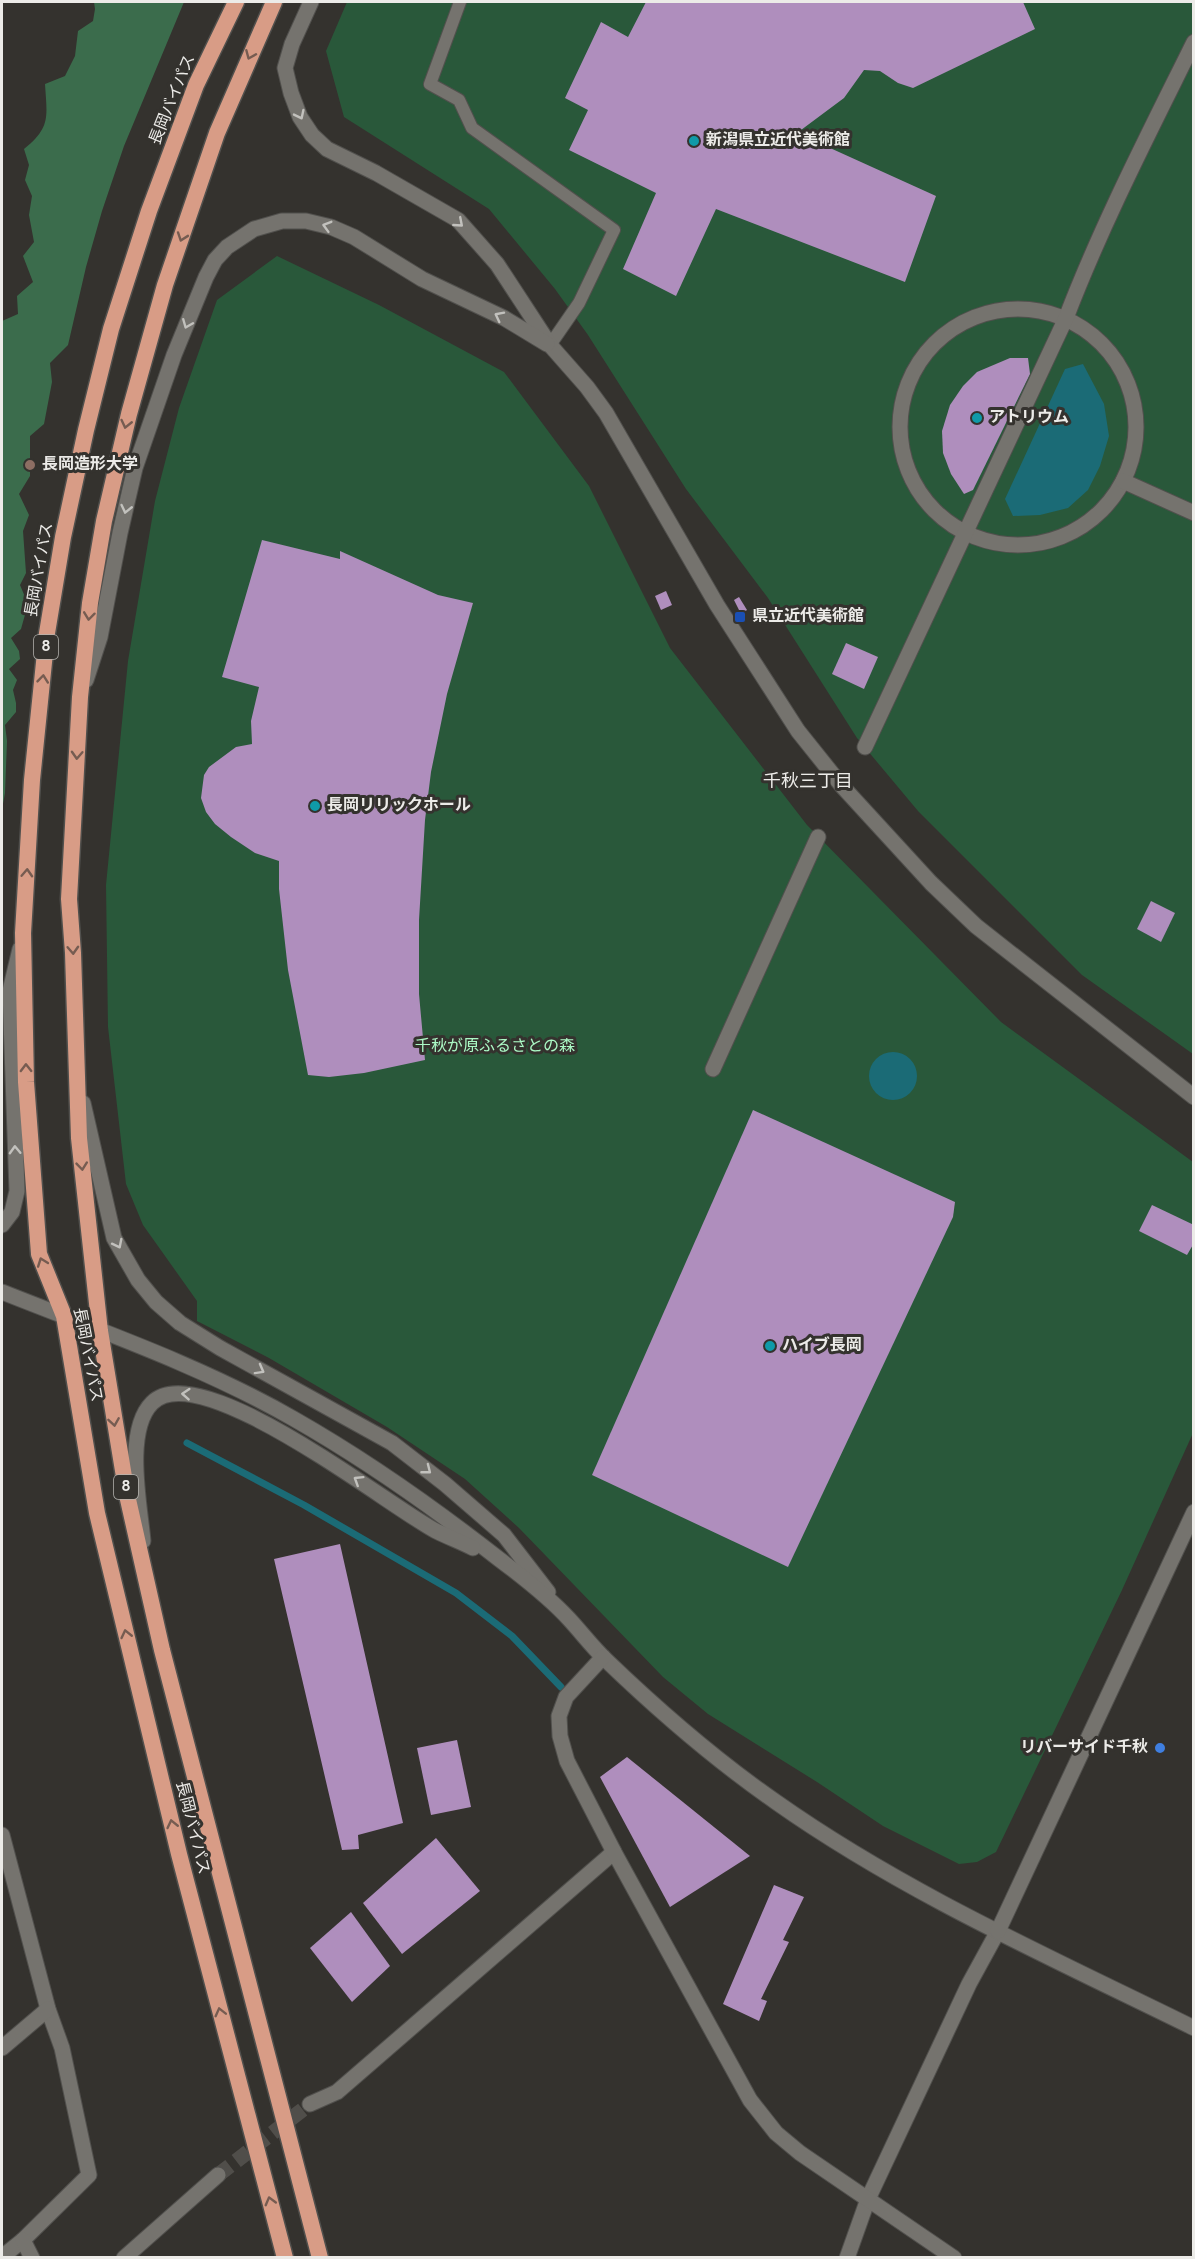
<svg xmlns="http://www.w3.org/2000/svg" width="1195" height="2259" font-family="Overpass,'Noto Sans JP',sans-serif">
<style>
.green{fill:#29583a}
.forest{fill:#3b6c4c}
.water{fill:#1b6b76}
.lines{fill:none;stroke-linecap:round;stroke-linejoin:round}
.stream{stroke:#1b6b76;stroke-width:7}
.building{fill:#af8ebd}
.minor-tunnel{stroke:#504e4a;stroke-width:15;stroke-dasharray:15 8;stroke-linecap:butt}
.service-casing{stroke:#51504d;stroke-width:14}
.pedestrian-casing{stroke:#51504d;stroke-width:17}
.minor-casing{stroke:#51504d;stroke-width:17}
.tertiary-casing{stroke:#51504d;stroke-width:17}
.trunk-casing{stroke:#51504d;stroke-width:19}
.service{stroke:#75736e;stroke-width:12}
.pedestrian{stroke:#75736e;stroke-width:15}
.minor{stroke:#75736e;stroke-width:15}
.tertiary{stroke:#75736e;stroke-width:15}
.trunk{stroke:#d89c86;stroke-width:16}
.oneway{stroke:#765c51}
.oneway2{stroke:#c2c1bd}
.culture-dot{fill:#0f9aa8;stroke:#34322e;stroke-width:2}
.education-dot{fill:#8d6e63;stroke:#34322e;stroke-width:2}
.transit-dot{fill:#1a4fb4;stroke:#34322e;stroke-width:2}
.shop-dot{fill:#3f7fe0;stroke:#34322e;stroke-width:2}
.labels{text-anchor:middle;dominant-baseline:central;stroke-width:6;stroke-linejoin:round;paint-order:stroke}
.shield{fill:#34322e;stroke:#b5b4b0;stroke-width:1.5}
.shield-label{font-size:15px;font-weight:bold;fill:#ecebe8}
.street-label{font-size:16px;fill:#ecebe8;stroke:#34322e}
.poi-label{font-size:16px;font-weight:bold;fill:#ecebe8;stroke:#34322e;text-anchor:start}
.park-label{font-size:16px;fill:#abf9c5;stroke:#34322e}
.neighbourhood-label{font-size:18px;fill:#ecebe8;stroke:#34322e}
</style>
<rect width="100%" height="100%" fill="#34322e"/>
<g class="green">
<polygon points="347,2 1193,2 1193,1054 1082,975 918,811 857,738 768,598 686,489 588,335 555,289 489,209 344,117 326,51"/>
<polygon points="277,256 379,305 504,372 589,486 670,648 807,825 1001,1022 1193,1162 1193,1433 1122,1590 996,1852 977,1862 959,1864 883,1826 817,1782 708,1714 663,1677 519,1528 465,1479 387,1427 269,1358 197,1321 197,1301 143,1225 126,1184 108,1027 106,885 128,661 155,501 179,408 217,300"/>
</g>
<path class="forest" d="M94 2H184L124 146 102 211 86 267 68 345 50 363 52 382 44 424 30 436V476L19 494 29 515 23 531 26 573 20 585 28 604 21 629 11 638 19 651 20 659 9 669 17 680 13 690 16 703V712L5 725 7 741 5 793 2 809V321L18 314 17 296 33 282 23 256 34 242 29 215 32 196 25 180 29 165 24 149C51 127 47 117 45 84L65 76 75 56 78 31 93 21 95 9Z"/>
<g class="water">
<polygon points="1083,364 1104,404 1109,436 1100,466 1088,490 1068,508 1040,515 1013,516 1005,499 1065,369"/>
<circle cx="893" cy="1076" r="24"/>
</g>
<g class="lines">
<polyline class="stream" points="187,1443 304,1505 456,1593 512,1636 561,1687"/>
</g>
<g class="building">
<polygon points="646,2 1023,2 1035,29 913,88 898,83 880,71 864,70 844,98 797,133 936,196 905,282 716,209 676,296 623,269 656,193 569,150 588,110 565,98 601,22 628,37"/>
<polygon points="1010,358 1028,358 1030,374 973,490 964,494 951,474 943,453 942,431 950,405 963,386 977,372"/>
<polygon points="262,540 340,559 340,551 438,595 473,603 447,694 431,772 425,820 419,920 419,994 425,1060 364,1073 329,1077 308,1075 288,970 279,889 279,861 255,853 231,837 215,824 206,812 201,798 204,775 209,767 236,747 252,744 251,721 259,687 222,677"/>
<polygon points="666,591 672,605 661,610 655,596"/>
<polygon points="739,597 747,610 741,614 734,600"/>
<polygon points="846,643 878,657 864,689 832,674"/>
<polygon points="1151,901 1175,913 1161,942 1137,929"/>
<polygon points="753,1110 955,1202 953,1217 788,1567 592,1475"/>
<polygon points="1152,1205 1194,1225 1194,1243 1187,1255 1139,1231"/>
<polygon points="340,1544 403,1823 358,1835 359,1849 342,1850 274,1559"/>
<polygon points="457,1740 471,1807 431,1815 417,1748"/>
<polygon points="627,1757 750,1856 670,1907 600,1777"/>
<polygon points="436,1838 480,1891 402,1954 363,1903"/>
<polygon points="774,1885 804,1897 783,1940 789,1942 761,1999 767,2001 759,2021 723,2004"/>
<polygon points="351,1912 390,1966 352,2002 310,1948"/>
</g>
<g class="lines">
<polyline class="minor-tunnel" points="218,2175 310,2104"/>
<g class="service-casing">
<polyline id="service" points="460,2 430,84 459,100 472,128 614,230 579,303 550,345"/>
</g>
<g class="pedestrian-casing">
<g id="pedestrian">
<circle cx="1018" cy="427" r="118"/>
<polyline points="1123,481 1194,513"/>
<path d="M865 747 1066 318C1102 224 1149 133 1194 42"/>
<polyline points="713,1069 818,837"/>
</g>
</g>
<g class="minor-casing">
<g id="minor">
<polyline points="2,1835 48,2009 62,2048 89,2175 23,2240 2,2257"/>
<polyline points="2,2048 48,2009"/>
<polyline points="310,2104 337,2092 614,1852"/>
<polyline points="23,2240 32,2258"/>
<polyline points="124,2258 218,2175"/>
<polyline points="847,2258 868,2199 969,1984 998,1931"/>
</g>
</g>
<g class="tertiary-casing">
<g id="tertiary">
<polyline points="311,2 292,44 285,68 291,93 300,117 312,135 327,149 376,173 458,220 497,264 550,345 587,387 606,413 717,605 798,731 842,786 931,883 976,926 1194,1097"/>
<polyline points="86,680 100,637 120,533 135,468 174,355 206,277 215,260 227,247 254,229 282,221 306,221 331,227 354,237 422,279 504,318 547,344"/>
<polyline points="83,1103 114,1238 138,1280 156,1302 180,1323 220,1348 392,1443 445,1484 504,1535 548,1592"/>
<polyline points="2,1225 12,1212 17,1191 10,991 20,949"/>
<path d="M2 1292C100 1331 202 1366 294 1419 366 1460 434 1508 499 1559 523 1577 549 1597 569 1619 582 1633 593 1648 607 1661 658 1710 717 1761 776 1802 905 1893 1052 1958 1194 2028"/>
<path d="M143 1541C140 1506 124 1431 152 1403 199 1355 387 1505 436 1531 448 1537 461 1542 473 1548"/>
<polyline points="603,1657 566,1697 559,1716 560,1736 567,1761 614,1852 750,2100 776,2133 800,2153 954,2258"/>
<polyline points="998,1931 1194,1512"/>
</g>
</g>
<g class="trunk-casing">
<g id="trunk">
<polyline points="236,2 196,85 149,211 111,329 86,430 63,537 47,633 32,780 23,933 26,1082 39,1254 64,1316 97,1513 179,1854 285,2258"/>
<polyline points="274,2 217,133 165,285 129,414 104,521 90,603 80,697 69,899 73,953 79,1138 100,1331 127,1495 162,1650 320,2258"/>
</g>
</g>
<use href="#service" class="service"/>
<use href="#pedestrian" class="pedestrian"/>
<use href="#minor" class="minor"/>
<use href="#tertiary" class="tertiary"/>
<use href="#trunk" class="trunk"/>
</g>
<defs><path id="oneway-chevron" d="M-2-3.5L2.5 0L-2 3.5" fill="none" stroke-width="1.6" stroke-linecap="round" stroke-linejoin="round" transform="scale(1.5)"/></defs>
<g class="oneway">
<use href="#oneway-chevron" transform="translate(250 55) rotate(113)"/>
<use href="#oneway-chevron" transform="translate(182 237) rotate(109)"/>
<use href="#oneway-chevron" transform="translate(126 424) rotate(103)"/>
<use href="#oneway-chevron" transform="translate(89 616) rotate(97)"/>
<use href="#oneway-chevron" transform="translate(43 679) rotate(-84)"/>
<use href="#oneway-chevron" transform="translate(77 755) rotate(93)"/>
<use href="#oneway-chevron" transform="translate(27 873) rotate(-87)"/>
<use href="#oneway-chevron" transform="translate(73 950) rotate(87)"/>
<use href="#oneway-chevron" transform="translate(26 1068) rotate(-91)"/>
<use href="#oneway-chevron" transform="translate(82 1166) rotate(84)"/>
<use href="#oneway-chevron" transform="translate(42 1262) rotate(-110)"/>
<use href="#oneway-chevron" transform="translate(114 1422) rotate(81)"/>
<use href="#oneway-chevron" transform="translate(126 1634) rotate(-103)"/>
<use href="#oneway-chevron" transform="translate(172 1824) rotate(-103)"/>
<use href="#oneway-chevron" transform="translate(220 2012) rotate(-104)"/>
<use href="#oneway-chevron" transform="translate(270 2201) rotate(-105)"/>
</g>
<g class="oneway2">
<use href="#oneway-chevron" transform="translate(300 115) rotate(64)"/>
<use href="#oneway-chevron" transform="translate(459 223) rotate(41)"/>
<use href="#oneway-chevron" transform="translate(327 226) rotate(-164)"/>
<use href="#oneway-chevron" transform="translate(499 316) rotate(-153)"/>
<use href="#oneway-chevron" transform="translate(187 324) rotate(112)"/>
<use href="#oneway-chevron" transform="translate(126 509) rotate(103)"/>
<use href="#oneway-chevron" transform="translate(15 1150) rotate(-92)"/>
<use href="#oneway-chevron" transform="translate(118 1244) rotate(63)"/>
<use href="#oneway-chevron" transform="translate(260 1370) rotate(29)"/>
<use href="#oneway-chevron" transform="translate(186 1394) rotate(-176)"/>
<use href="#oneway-chevron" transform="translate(427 1470) rotate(38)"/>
<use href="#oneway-chevron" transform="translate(358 1480) rotate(-148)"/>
</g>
<g class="culture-dot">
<circle cx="694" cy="141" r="6"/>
<circle cx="977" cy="418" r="6"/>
<circle cx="315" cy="806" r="6"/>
<circle cx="770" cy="1346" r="6"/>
</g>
<circle class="education-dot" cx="30" cy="465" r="6"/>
<rect class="transit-dot" x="734" y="611" width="12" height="12" rx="3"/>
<circle class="shop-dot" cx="1160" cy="1748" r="6"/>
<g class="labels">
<g class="shield">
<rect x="34" y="635" width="24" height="24" rx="4.5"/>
<rect x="114" y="1475" width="24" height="24" rx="4.5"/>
</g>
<g class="shield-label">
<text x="46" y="647">8</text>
<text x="126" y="1487">8</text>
</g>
<g class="street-label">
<text transform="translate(173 100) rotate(-68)">長岡バイパス</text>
<text transform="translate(40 570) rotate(-80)">長岡バイパス</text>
<text transform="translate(87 1355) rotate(79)">長岡バイパス</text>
<text transform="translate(192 1828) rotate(76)">長岡バイパス</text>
</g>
<g class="poi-label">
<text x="706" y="141">新潟県立近代美術館</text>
<text x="989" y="418">アトリウム</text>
<text x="42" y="465">長岡造形大学</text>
<text x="752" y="617">県立近代美術館</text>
<text x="327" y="806">長岡リリックホール</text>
<text x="782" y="1346">ハイブ長岡</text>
<text x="1148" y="1748" text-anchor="end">リバーサイド千秋</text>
</g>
<g class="park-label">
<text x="495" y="1047">千秋が原ふるさとの森</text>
</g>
<g class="neighbourhood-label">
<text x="808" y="782">千秋三丁目</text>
</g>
</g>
<rect width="1195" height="2259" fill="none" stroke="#ecebe8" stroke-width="6"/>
</svg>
